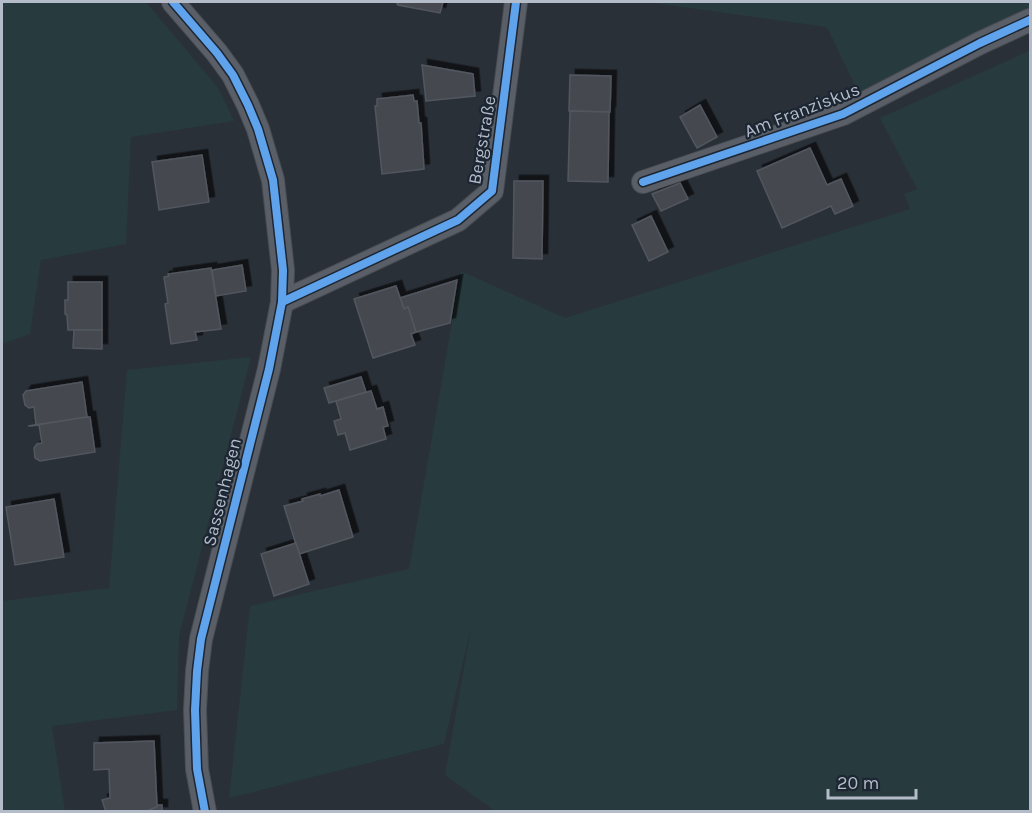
<svg xmlns="http://www.w3.org/2000/svg" width="1032" height="813" font-family="Karla,sans-serif">
<style>
.green{fill:#273a3e}
.building{fill:#444950;stroke:#52575f;stroke-width:1.5;filter:url(#shadow)}
.lines{fill:none;stroke-linecap:round;stroke-linejoin:round}
.street-casing{stroke:#484c53;stroke-width:24}
.street{stroke:#5a5e66;stroke-width:22}
.cycleway-casing{stroke:#1d2633;stroke-width:11}
.cycleway{stroke:#60a3ed;stroke-width:8}
.labels{text-anchor:middle;dominant-baseline:central;stroke-width:4.5;stroke-linejoin:round;paint-order:stroke}
.street-label{font-size:18px;fill:#b4bcc9;stroke:#1d2633}
</style>
<defs>
<filter id="shadow"><feDropShadow dx="5.5" dy="-5.5" stdDeviation="0" flood-color="#0009"/></filter>
</defs>
<rect width="100%" height="100%" fill="#2a3038"/>
<g class="green">
<polygon points="2,2 146,2 219,89 234,121 131,137 126,244 41,260 30,334 2,344"/>
<polygon points="646,2 1030,2 1030,16 859,94 827,27"/>
<polygon points="1029,51 1030,55 1030,811 495,811 445,775 471,628 444,744 229,798 250,606 409,569 461,271 565,318 910,209 904,194 917,189 880,118"/>
<polygon points="251,357 179,636 177,710 52,726 65,811 2,811 2,601 109,588 127,370"/>
</g>
<g class="building">
<polygon points="396,2 443,2 440,13 398,5"/>
<polygon points="422,65 473,74 475,96 426,101"/>
<polygon points="570,75 611,76 610,112 569,111"/>
<polygon points="413,95 414,101 417,101 419,123 421,123 424,169 382,174 375,106 377,106 377,99"/>
<polygon points="700,105 717,137 697,148 680,117"/>
<polygon points="570,111 609,112 608,182 568,181"/>
<polygon points="810,148 827,185 841,179 853,206 835,214 831,206 782,228 757,171"/>
<polygon points="202,155 209,202 159,210 152,162"/>
<polygon points="514,181 543,181 542,259 513,258"/>
<polygon points="680,183 688,199 661,211 652,194"/>
<polygon points="651,216 668,252 649,261 632,225"/>
<polygon points="242,265 246,291 216,296 212,270"/>
<polygon points="211,268 221,329 195,332 197,340 171,344 165,304 168,303 164,277 169,276 168,274"/>
<polygon points="457,280 450,323 416,332 408,307 404,309 400,298"/>
<polygon points="68,282 102,282 102,330 68,330 67,315 65,314 65,300 68,300"/>
<polygon points="396,286 404,309 408,307 416,332 411,334 415,345 373,358 354,299"/>
<polygon points="74,330 102,330 102,349 73,348"/>
<polygon points="361,377 366,392 329,403 324,388"/>
<polygon points="82,382 87,417 28,426 36,425 34,407 29,408 25,405 23,395 26,391"/>
<polygon points="371,391 377,409 383,407 388,426 383,427 386,439 350,450 345,433 338,435 334,421 341,419 336,401"/>
<polygon points="87,417 90,417 95,452 40,461 35,458 34,448 37,444 42,443 39,425 30,426"/>
<polygon points="339,490 353,537 299,554 284,506 303,501 302,499 320,494 320,496"/>
<polygon points="54,499 64,557 15,565 6,507"/>
<polygon points="296,543 309,584 274,596 261,554"/>
<polygon points="154,741 157,807 144,812 106,812 102,800 110,798 109,769 94,770 94,743"/>
<polygon points="157,805 162,805 162,812 144,812 157,807"/>
</g>
<g class="lines">
<g class="street-casing">
<g id="street">
<polyline points="173,2 217,53 233,75 248,105 258,129 273,180 283,270 282,302 269,369 201,639 197,671 195,710 197,769 205,812"/>
<polyline points="643,182 843,114 980,43 1030,20"/>
<polyline points="282,302 458,220 492,191 516,2"/>
</g>
</g>
<use href="#street" class="street"/>
<g class="cycleway-casing">
<g id="cycleway">
<polyline points="173,2 217,53 233,75 248,105 258,129 273,180 283,270 282,302 269,369 201,639 197,671 195,710 197,769 205,812"/>
<polyline points="643,182 843,114 980,43 1030,20"/>
<polyline points="282,302 458,220 492,191 516,2"/>
</g>
</g>
<use href="#cycleway" class="cycleway"/>
</g>
<g class="labels">
<g class="street-label">
<text transform="translate(802 110) rotate(-21)">Am Franziskus</text>
<text transform="translate(482 140) rotate(-80)">Bergstraße</text>
<text transform="translate(222 492) rotate(-76)">Sassenhagen</text>
</g>
</g>
<rect width="1032" height="813" fill="none" stroke="#b4bcc9" stroke-width="6"/>
<path d="M828 789v9h88v-9" fill="none" stroke="#b4bcc9" stroke-width="3"/>
<text x="837" y="789" font-size="18" fill="#b4bcc9" stroke="#1d2633" stroke-width="4.5" paint-order="stroke">20 m</text>
</svg>
